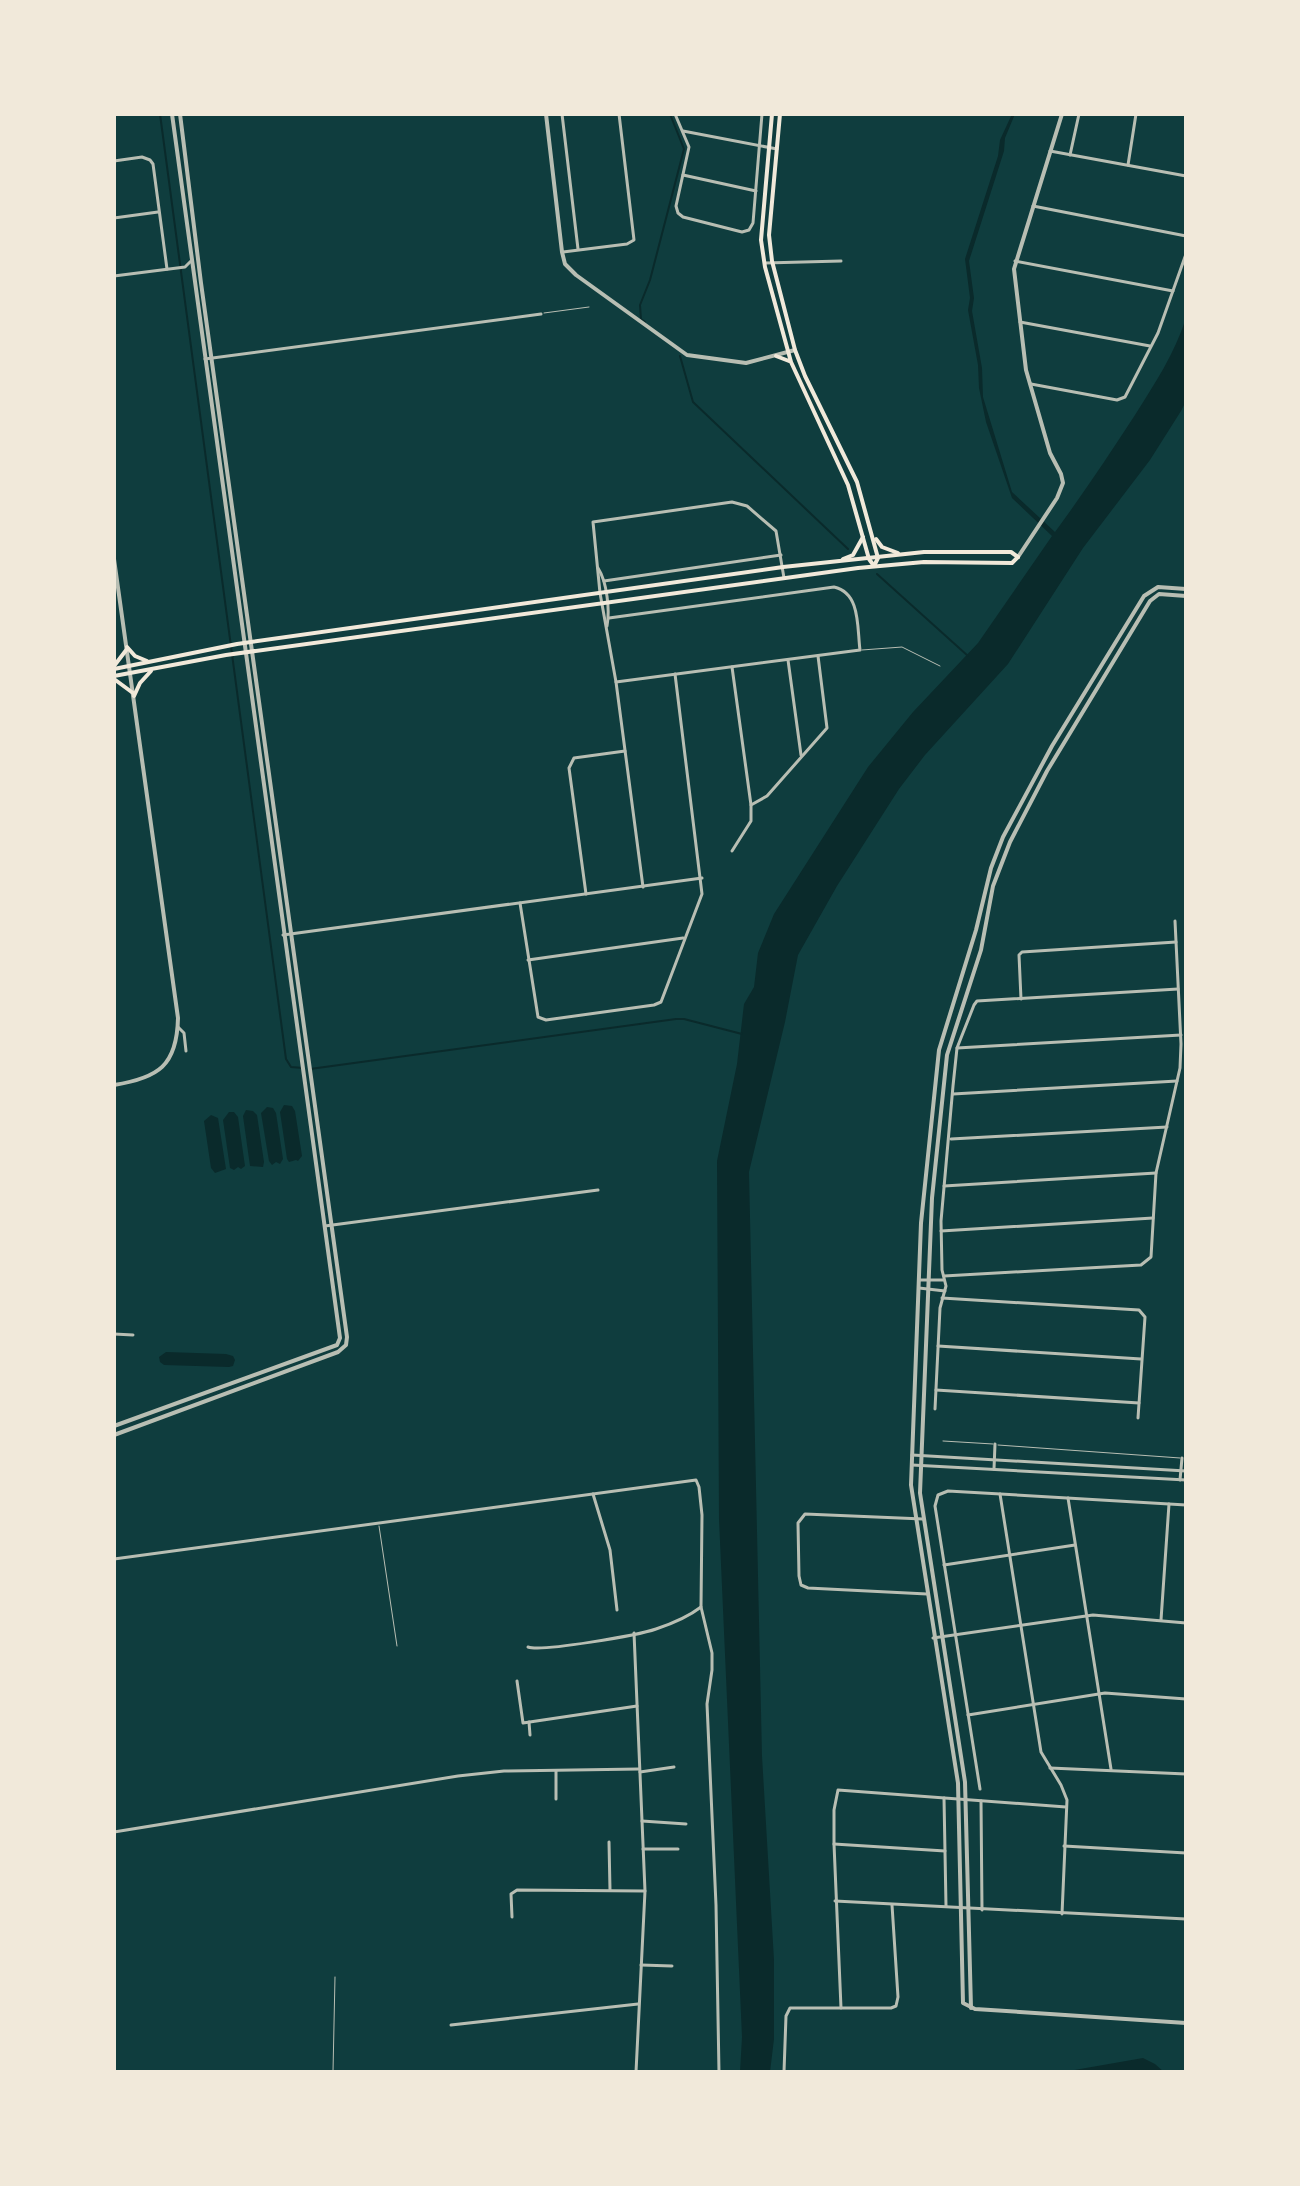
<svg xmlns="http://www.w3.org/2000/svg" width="1300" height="2186" font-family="'Exo 2',sans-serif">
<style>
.water{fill:#0a2a2b}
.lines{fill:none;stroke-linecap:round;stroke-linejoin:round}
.stream{stroke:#0a2a2b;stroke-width:2}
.service{stroke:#b8beb3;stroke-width:1}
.minor{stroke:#b8beb3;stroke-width:3}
.tertiary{stroke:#b8beb3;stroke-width:4}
.secondary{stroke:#f1e9da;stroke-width:4}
</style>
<rect width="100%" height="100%" fill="#0f3d3e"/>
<g class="water">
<path d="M1012 114H1015L1005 138 1004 151 969 261 974 298 972 311 982 368 983 397 1012 492 1055 532C1083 494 1109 455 1135 415 1155 383 1174 355 1186 318V401L1181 411 1150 460 1083 548 1008 664 925 755 899 789 837 886 798 955 785 1022 749 1172 762 1756 774 1960V2039L770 2072H740L742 2037 719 1519 717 1161 737 1064 744 1004 754 987 758 953 774 914 868 767 913 712 978 643 1052 536 1012 498 986 422 979 388 978 365 968 310 970 298 965 259 998 156 1000 140Z"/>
<polygon points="284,1105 292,1106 295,1111 302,1156 298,1161 296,1160 289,1162 287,1159 280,1112"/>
<polygon points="267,1107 273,1108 276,1113 283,1159 280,1164 276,1162 272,1165 269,1161 261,1113"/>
<polygon points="246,1110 253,1111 257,1115 264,1162 263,1167 250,1166 243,1116"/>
<polygon points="229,1112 234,1112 238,1117 245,1166 241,1169 238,1167 234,1170 230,1168 223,1120"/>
<polygon points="211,1115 218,1118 226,1169 215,1173 211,1168 204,1121"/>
<polygon points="166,1352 226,1354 233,1356 235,1360 233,1366 229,1367 164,1365 160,1362 159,1357"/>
<polygon points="1143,2058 1155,2064 1164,2072 1063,2072"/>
</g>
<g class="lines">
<g class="stream">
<polyline points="160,114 286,1059 291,1067 303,1068"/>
<polyline points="645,322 641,319 640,305 650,280 684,149 670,114"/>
<polyline points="680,356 693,402 848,549"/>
<polyline points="877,574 968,656"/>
<polyline points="310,1069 676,1019 684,1019 742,1034"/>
</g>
<g class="service">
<polyline points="544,313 589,307"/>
<polyline points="862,650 902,647 940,666"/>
<polyline points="943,1441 993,1444"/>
<polyline points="998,1445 1180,1458"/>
<polyline points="379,1526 397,1646"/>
<polyline points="333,2072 335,1977"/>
</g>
<g class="minor">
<polyline points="562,114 578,249"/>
<polyline points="675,114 689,147 676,206 678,213 683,217 742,232 749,230 753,223 762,114"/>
<polyline points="683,131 777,149"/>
<polyline points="1050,151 1186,176"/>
<polyline points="1070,155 1079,114"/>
<polyline points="114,161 142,157 150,160 153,164 167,269"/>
<polyline points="1128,165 1136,114"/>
<polyline points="683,175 756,191"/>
<polyline points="1033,206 1186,236"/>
<polyline points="114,218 158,212"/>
<polyline points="563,252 627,244 634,240 619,114"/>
<polyline points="1015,261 1173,291"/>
<polyline points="765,263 841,261"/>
<polyline points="114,276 185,267 191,261"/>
<polyline points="1020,322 1150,346"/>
<polyline points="205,359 541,314"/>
<polyline points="1031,384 1117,400 1125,397 1158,333 1186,254"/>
<path d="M598 568C607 582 610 610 607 626"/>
<polyline points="604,581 781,555"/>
<path d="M609 618 834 587C861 593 857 628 860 650L616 682"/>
<polyline points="788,660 801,755"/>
<polyline points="732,667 751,805"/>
<polyline points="732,851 751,821 751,805 767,796 827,728 818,656"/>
<polyline points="643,887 616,682 600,593 593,522 732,502 747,506 776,531 784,578"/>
<polyline points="586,894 569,768 574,758 625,751"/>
<polyline points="520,903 538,1017 546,1020 654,1005 661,1002 702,894 675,674"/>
<polyline points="283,935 702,878"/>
<polyline points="528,960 683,938"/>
<polyline points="1021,999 1019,955 1022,952 1176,942"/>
<polyline points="178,1027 184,1033 186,1051"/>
<polyline points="957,1048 1181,1035"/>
<polyline points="953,1094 1177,1081"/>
<polyline points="951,1139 1167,1127"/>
<polyline points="944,1186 1156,1173"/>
<polyline points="325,1226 598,1190"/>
<polyline points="941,1231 1153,1218"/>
<polyline points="944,1276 1141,1265 1151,1257 1156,1173 1180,1068 1181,1044 1175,921"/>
<polyline points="919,1280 943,1280"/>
<polyline points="919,1288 945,1291"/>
<polyline points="942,1298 1139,1310 1145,1317 1138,1418"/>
<polyline points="114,1334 133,1335"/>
<polyline points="938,1346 1141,1359"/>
<polyline points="936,1390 1139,1403"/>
<polyline points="935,1409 940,1308 946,1286 942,1270 941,1221 953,1086 957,1048 974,1005 977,1001 1178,989"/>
<polyline points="912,1455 1186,1471"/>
<polyline points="912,1465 1186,1480"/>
<polyline points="994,1469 995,1444"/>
<polyline points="1180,1480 1182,1458"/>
<polyline points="593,1494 610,1550 617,1610"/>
<polyline points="1000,1494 1041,1752 1061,1785 1067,1800 1062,1914"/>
<polyline points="1068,1498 1111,1769"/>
<polyline points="923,1519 805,1514 798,1523 799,1576 801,1585 808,1588 927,1594"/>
<polyline points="114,1559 696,1480 699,1487 702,1515 701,1607 712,1653 712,1670 707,1704 716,1905 719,2072"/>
<polyline points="944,1565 1075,1545"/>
<polyline points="1161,1620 1169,1504"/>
<polyline points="634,1633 645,1891 636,2072"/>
<polyline points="933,1638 1093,1615 1186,1623"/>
<path d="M528 1647C542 1652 639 1635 656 1629 671 1624 688 1617 701 1607"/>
<polyline points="517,1681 523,1723 637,1706"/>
<polyline points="968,1715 1105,1693 1186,1699"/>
<polyline points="529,1722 530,1735"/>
<polyline points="1050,1768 1186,1774"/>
<polyline points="556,1771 556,1799"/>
<polyline points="640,1772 674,1767"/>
<polyline points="980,1789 935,1506 938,1495 948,1491 1186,1505"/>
<polyline points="944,1798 946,1906"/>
<polyline points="981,1801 982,1910"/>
<polyline points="642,1821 686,1824"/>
<polyline points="114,1832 458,1776 504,1771 639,1769"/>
<polyline points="609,1842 610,1890"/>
<polyline points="834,1844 945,1851"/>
<polyline points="1064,1846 1186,1853"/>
<polyline points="643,1849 678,1849"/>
<polyline points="835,1901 1186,1919"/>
<polyline points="512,1917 511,1894 517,1890 645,1891"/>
<polyline points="641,1965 672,1966"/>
<polyline points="841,2008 834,1844 834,1810 838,1790 1066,1807"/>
<polyline points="451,2025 638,2004"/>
<polyline points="784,2072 786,2016 790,2008 891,2008 896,2006 898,1997 892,1905"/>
</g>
<g class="tertiary">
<polyline points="546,114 562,252 565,264 576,275 687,355 746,363 795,350"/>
<polyline points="1018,557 1057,498 1063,483 1061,474 1050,453 1026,370 1014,269 1062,114"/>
<path d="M114 559 178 1018C177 1066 158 1078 114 1085"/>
<polyline points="1186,589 1158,587 1144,596 1052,746 1003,837 991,868 976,930 939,1050 921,1223 911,1485 958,1783 963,2003 975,2009 1186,2023"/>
<polyline points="114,1426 337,1345 340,1338 172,114"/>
<polyline points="114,1435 338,1352 346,1345 347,1337 201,283 180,114"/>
<polyline points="971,2008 965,1782 920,1493 932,1198 947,1055 981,950 993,886 1010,842 1047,771 1150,601 1159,594 1186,596"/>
</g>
<g class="secondary">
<polyline points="772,114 761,240 765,267 791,362 848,485 869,559 874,566"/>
<polyline points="780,114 769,235 772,261 795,350 805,376 857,482 878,558 874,566"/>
<polyline points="776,356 789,361"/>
<polyline points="876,539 882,547 898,553"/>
<polyline points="843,559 853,555 863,537"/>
<polyline points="127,647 135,656 147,661"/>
<polyline points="114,666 127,649"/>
<polyline points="114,669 237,644 783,567 924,552 1011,552 1018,557"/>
<polyline points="114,676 226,655 858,568 924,562 1012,563 1018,557"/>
<polyline points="114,679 133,693"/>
<polyline points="134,696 140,683 151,671"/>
</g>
</g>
<rect width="1300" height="2186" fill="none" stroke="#f1e9da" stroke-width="232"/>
</svg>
